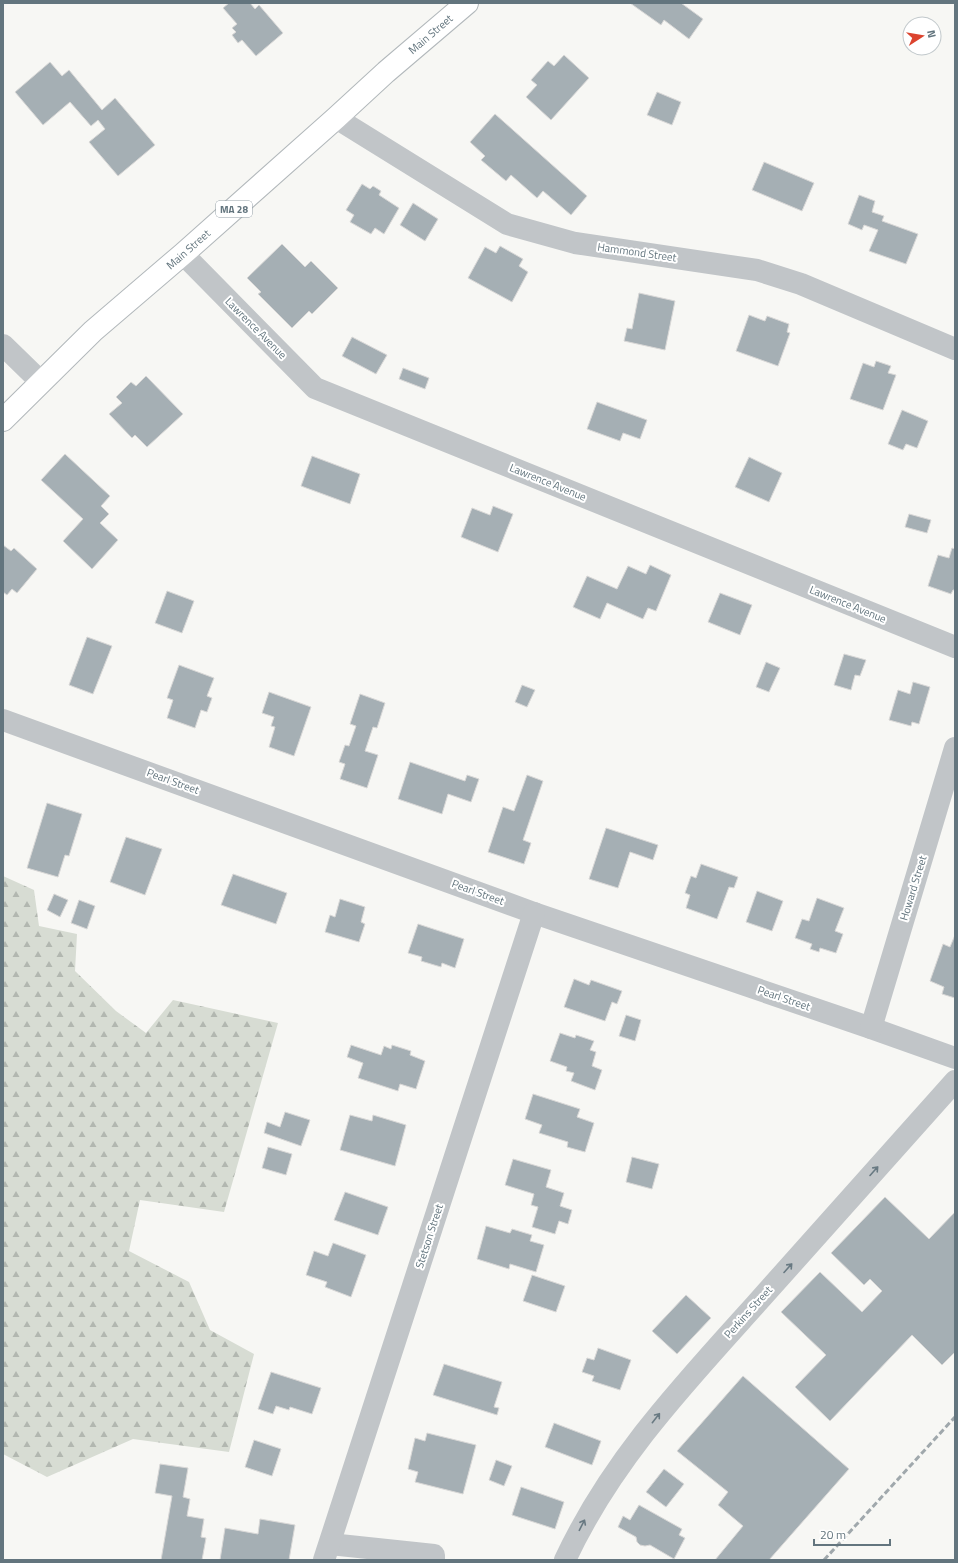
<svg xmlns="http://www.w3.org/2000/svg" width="958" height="1563" font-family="'Titillium Web',sans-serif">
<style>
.forest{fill:url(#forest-firs)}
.building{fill:#a5afb4;stroke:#d9d8d7}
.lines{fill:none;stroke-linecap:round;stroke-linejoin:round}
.major-casing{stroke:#b2b8bb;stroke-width:24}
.minor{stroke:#c1c5c8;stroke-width:22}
.major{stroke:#fff;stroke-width:22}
.rail{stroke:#a0a8ac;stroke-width:3;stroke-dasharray:6 3;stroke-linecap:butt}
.oneway{stroke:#687982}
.labels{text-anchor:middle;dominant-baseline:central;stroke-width:4;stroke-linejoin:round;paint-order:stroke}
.shield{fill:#fff;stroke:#929ea5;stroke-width:1}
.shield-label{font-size:10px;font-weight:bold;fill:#63757e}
.street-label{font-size:11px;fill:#63757e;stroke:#fff}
</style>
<defs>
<pattern id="forest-firs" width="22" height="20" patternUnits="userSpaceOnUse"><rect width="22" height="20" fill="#d7dcd3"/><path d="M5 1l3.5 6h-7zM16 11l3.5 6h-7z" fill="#b2b7b0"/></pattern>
</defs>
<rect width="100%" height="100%" fill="#f7f7f4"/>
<polygon class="forest" points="3,876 34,890 39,926 77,934 75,971 116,1011 146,1033 173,1000 278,1023 224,1212 140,1200 129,1251 189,1282 210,1330 254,1354 229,1452 133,1439 47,1477 3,1454"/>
<g class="building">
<polygon points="229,3 250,3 255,9 259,5 283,33 256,56 242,40 238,43 232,35 236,32 232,28 237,24 223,8"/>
<polygon points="630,3 681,3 703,19 689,39 664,20 661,25"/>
<polygon points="564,55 589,78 551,120 526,97 537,85 531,80 548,61 554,66"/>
<polygon points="50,62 62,76 69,70 102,110 115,98 155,145 118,176 89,142 105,129 98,120 91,126 70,102 43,125 15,92"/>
<polygon points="657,92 681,102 672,125 647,115"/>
<polygon points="495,114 587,196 571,215 543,191 537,198 511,175 506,181 481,160 485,156 470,142"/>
<polygon points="764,162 814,183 802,211 752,190"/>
<polygon points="362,184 370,189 373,186 381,191 379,195 399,208 384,234 375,228 371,234 350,222 354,215 346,210"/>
<polygon points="859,195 875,201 872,212 884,216 882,221 918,234 906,264 869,251 878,230 864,225 862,230 848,224"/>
<polygon points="413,203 438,219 425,241 400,225"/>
<polygon points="282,244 305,267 311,261 338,288 312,314 309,311 292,328 258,294 261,292 247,278"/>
<polygon points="500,246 523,259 519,266 528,272 512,302 468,278 485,247 496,253"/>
<polygon points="639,293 675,301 665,350 624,341 627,328 632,329"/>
<polygon points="749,315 765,321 767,316 789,324 787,332 790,333 778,366 736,351"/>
<polygon points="352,337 387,355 376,374 342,356"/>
<polygon points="876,361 891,366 888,373 896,375 883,410 850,399 863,363 874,367"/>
<polygon points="403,368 429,378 425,389 399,379"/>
<polygon points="146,376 183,414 147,447 135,435 132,438 109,414 122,403 116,397 131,382 136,386"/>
<polygon points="597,402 647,420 640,439 623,433 620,441 587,429"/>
<polygon points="902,410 928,421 917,448 906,444 903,450 888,444"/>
<polygon points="65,454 110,496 101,506 109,514 100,523 118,540 92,569 63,541 83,519 41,480"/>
<polygon points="312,456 360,474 350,504 301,486"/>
<polygon points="749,457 782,473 769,502 735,487"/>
<polygon points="493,506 513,514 498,552 461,537 472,508 490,515"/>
<polygon points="909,514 931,520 927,533 905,527"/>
<polygon points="3,545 11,551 14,548 37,569 17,593 12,589 7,595 3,592"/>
<polygon points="952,548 955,549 955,590 953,590 951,594 928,586 938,555 949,558"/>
<polygon points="650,565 671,575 656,611 648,608 643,619 607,603 600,619 573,607 587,576 617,589 628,566 646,574"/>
<polygon points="167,591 194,601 182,633 155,623"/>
<polygon points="720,593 752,605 740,635 708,622"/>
<polygon points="87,637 112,646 93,694 69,685"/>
<polygon points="844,654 866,660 860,676 855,675 851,690 834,685"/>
<polygon points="766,662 780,668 769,692 756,687"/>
<polygon points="179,665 214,678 207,696 212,698 207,712 201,710 195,728 167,718 173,700 167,698"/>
<polygon points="913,682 930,687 919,724 912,722 911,726 889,720 898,690 910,694"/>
<polygon points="522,685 535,690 527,707 515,702"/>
<polygon points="269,692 311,707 294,756 269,747 275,727 271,726 274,717 262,713"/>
<polygon points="360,694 385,703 377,728 373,727 365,751 378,755 367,788 340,779 345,764 339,762 345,745 349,746 356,726 350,724"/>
<polygon points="410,762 465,781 467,775 479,779 471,802 448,794 442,814 398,799"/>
<polygon points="527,775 543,781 523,840 531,843 524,864 488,852 503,807 514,811"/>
<polygon points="47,803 82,814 69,856 65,855 58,877 27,868"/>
<polygon points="606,828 658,845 653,860 630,852 618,888 589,879"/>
<polygon points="126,837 162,849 145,895 110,882"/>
<polygon points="701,864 738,877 734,888 729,887 717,919 686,908 690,895 685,893 691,876 696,878"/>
<polygon points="233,874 287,893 276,924 221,905"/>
<polygon points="757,891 783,901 772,931 746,922"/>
<polygon points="54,894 68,900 60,917 47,910"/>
<polygon points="817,898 844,908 835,931 843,934 836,953 820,948 819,952 810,949 812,944 795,938 802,919 809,921"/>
<polygon points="340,899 365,907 361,922 365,924 359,942 325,932 330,915 335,917"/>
<polygon points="79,900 95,906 87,929 71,923"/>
<polygon points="418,924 464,939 455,968 442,963 441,967 421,961 422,957 408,953"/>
<polygon points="955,935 955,998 942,994 944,987 930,981 943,944 950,947"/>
<polygon points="574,979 589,985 591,980 622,991 617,1004 612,1002 605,1021 564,1007"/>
<polygon points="626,1015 641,1020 635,1041 619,1036"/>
<polygon points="560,1033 575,1038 576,1035 594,1041 590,1050 596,1052 592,1066 602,1070 595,1090 571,1081 574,1073 566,1071 567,1067 550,1061"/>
<polygon points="351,1045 381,1055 384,1046 391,1049 392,1045 411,1051 410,1055 425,1061 416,1089 400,1084 398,1091 358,1078 363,1063 347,1057"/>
<polygon points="533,1094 580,1109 577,1117 594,1123 585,1152 567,1147 568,1142 539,1133 542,1125 525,1119"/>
<polygon points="285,1112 310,1120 301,1146 264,1133 267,1122 280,1127"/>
<polygon points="350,1115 372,1121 373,1115 406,1125 395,1166 340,1150"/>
<polygon points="268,1147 292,1154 286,1175 262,1168"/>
<polygon points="632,1157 659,1164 652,1189 626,1182"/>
<polygon points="513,1159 551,1170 546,1187 564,1193 560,1206 572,1210 568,1224 559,1221 555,1234 532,1227 538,1207 531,1205 534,1194 505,1185"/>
<polygon points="345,1192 388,1207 378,1235 334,1220"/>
<polygon points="885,1197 929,1239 955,1212 955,1352 942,1365 912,1335 830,1421 795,1387 826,1355 781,1312 820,1272 862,1312 882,1291 870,1279 864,1285 831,1253"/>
<polygon points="486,1226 510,1233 512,1229 532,1235 530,1241 544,1245 536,1272 510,1264 509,1269 477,1259"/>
<polygon points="333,1243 366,1255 351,1297 325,1287 327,1282 306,1275 314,1251 328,1256"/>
<polygon points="532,1275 565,1286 556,1312 523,1301"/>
<polygon points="686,1295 711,1318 677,1354 652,1331"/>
<polygon points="598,1348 631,1360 620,1390 592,1381 594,1376 582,1372 587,1358 594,1360"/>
<polygon points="444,1364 502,1382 494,1407 499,1408 497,1415 433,1395"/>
<polygon points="271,1372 321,1388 312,1414 290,1407 289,1410 276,1406 273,1414 258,1409"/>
<polygon points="743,1376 849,1469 769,1560 715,1560 743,1526 718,1505 728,1492 677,1451"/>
<polygon points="554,1423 601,1441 592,1465 545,1447"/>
<polygon points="427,1433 476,1445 463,1494 415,1482 418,1472 408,1469 415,1438 425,1441"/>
<polygon points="254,1440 281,1449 272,1476 245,1467"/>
<polygon points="496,1460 512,1466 504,1486 489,1480"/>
<polygon points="160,1464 188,1468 183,1497 190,1499 187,1516 204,1519 201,1537 206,1538 202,1560 161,1560 172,1496 155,1493"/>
<polygon points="664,1469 684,1484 666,1507 646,1492"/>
<polygon points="521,1487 564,1502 555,1529 512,1515"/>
<polygon points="639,1505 682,1529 679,1535 685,1538 674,1559 650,1545 645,1546 640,1545 637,1542 636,1537 618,1527 623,1516 630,1520"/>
<polygon points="260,1519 295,1525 289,1560 220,1560 225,1528 258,1534"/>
</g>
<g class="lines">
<g class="major-casing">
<g id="major">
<path id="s1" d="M3 420 93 331 183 254 336 118 386 72 467 3"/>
</g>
</g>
<g class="minor">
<polyline points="336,118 507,224 575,243 757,270 801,284 955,349"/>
<polyline points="183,254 315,388 955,647"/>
<polyline points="3,345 41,382"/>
<polyline points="3,720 534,913 871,1028 955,1058"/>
<polyline points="871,1028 955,748"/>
<polyline points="330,1544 434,1555 434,1560"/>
<polyline points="324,1560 534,913"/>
<path d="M565 1560C611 1461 684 1384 756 1304 822 1229 889 1155 955 1081"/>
</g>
<use href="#major" class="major"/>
<polyline class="rail" points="824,1560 955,1417"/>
</g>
<defs><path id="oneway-shaft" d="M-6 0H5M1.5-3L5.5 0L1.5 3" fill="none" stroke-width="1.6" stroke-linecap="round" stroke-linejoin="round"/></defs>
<g class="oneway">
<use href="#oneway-shaft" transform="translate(874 1171) rotate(-48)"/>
<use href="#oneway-shaft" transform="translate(788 1268) rotate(-48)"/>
<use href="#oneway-shaft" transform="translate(656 1418) rotate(-52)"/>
<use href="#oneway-shaft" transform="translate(582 1525) rotate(-63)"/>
</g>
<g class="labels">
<rect class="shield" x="216" y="201" width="36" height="16" rx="3"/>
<g class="shield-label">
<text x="234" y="209">MA 28</text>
</g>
<g class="street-label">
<text stroke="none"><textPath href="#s1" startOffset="576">Main Street</textPath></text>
<text stroke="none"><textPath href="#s1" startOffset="252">Main Street</textPath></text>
<text transform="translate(637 252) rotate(8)">Hammond Street</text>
<text transform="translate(256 328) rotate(45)">Lawrence Avenue</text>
<text transform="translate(548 482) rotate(22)">Lawrence Avenue</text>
<text transform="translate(848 604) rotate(22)">Lawrence Avenue</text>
<text transform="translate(173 781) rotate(20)">Pearl Street</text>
<text transform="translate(913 888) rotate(-73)">Howard Street</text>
<text transform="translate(478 892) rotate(20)">Pearl Street</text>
<text transform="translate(784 998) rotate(19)">Pearl Street</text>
<text transform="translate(429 1236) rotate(-72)">Stetson Street</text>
<text transform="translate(748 1312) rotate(-48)">Perkins Street</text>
</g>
</g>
<rect width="958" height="1563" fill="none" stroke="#63757e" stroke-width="8"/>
<g transform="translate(922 36) rotate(78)"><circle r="19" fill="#ffffff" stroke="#c1c8cb"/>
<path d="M0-3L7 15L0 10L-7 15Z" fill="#dc442f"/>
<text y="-6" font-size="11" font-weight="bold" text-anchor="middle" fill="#63757e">N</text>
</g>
<path d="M814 1539v6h76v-6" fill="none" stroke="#63757e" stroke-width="2"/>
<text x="820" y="1539" font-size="12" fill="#63757e" stroke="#ffffff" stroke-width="3" paint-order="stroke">20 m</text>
</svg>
